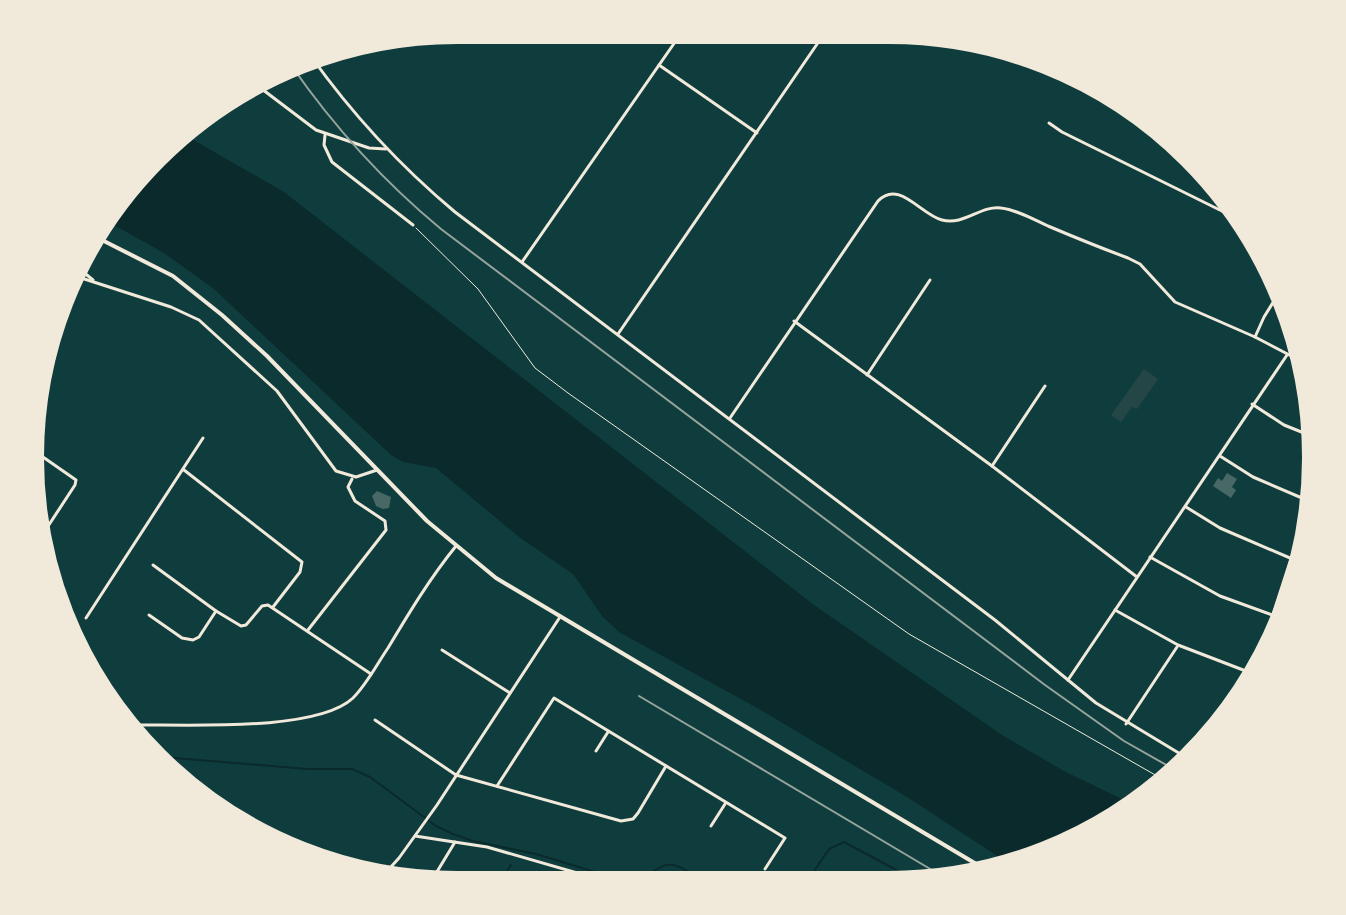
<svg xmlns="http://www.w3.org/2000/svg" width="1346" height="915" font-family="Figtree,sans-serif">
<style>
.green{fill:#244646}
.water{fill:#0a2a2b}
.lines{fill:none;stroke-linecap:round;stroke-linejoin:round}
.stream{stroke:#0a2a2b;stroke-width:2}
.building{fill:#486865}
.path{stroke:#f1e9da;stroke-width:1}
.minor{stroke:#f1e9da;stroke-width:3}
.tertiary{stroke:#f1e9da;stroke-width:3}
.secondary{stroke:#f1e9da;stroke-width:4}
.rail{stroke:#97a49c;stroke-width:2}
.rim{fill:none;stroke:#f1e9da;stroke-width:4}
</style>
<rect width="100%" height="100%" fill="#0f3d3e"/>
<polygon class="green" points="1144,369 1158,379 1137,409 1132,407 1121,422 1111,415"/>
<polygon class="water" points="183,134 284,192 814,605 1002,735 1064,771 1130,803 1053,854 1008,863 907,797 759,709 619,632 602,616 573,574 519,537 436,468 403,462 391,455 214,289 164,253 103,219 117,196"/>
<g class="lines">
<g class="stream">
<path d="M150 756 307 769H352L370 777 436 826 453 834 473 841 536 854 625 881C666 877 657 845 705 884"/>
<polyline points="500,881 511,865"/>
<polyline points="804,886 829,849 844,842 917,881"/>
</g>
</g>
<g class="building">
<polygon points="1227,473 1237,479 1232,487 1236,490 1231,498 1213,486 1218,478 1222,481"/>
<polygon points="377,491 391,497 389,508 383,509 376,506 372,496"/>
</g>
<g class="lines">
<polyline class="path" points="416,228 478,289 535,368 568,393 909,634 1164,780"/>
<g class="minor">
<polyline points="659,65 757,133"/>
<polyline points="254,83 316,130 369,148 386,149"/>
<polyline points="1049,123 1062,132 1234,217"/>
<polyline points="325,135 324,145 332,162 413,225"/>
<polyline points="522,262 682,32"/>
<polyline points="76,266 93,280"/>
<polyline points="72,275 171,307 199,320 277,391 336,471 356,477 377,470"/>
<polyline points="1282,288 1264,317 1255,337 1299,360"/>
<polyline points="794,321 992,466 1137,577"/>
<polyline points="618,334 824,34"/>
<polyline points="867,375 930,280"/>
<path d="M38 392C51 371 60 356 52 331"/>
<polyline points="1252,404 1284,425 1314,437"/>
<path d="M730 418 878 201C899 179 921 215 942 220 964 226 981 205 1001 208 1017 210 1033 219 1048 226 1074 237 1101 248 1128 258L1140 264 1175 302 1255 337"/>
<polyline points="30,448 76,480 75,485 37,543"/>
<polyline points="1220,456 1253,477 1309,501"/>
<polyline points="992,466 1045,386"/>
<polyline points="184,470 302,562 300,572 273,607"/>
<polyline points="1186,507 1220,528 1297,561"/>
<polyline points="1150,557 1220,596 1286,620"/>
<polyline points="153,565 216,611"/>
<polyline points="1115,610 1178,645 1251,673"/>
<polyline points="149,615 182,638 193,640 199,637 216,611 241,626 246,625 262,606 268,605 371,674"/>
<polyline points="86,618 203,438"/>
<polyline points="308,630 386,530 385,521 355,501 348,487 352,479"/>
<polyline points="442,650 510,693"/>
<polyline points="1257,664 1309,503"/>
<polyline points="1068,680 1287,355"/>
<polyline points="375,720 456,775 621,821 633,819 638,813 666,766"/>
<polyline points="1126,724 1177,647"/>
<path d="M126 725C179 724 316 733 353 698 367 684 377 664 388 648 409 613 430 578 456 546"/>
<polyline points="596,751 608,732"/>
<polyline points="497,786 554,698 785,838 765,869"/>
<polyline points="711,826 725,804"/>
<polyline points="415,836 487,847 612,883"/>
<polyline points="380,879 399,858 437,805 560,617"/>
<polyline points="432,880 455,842"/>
</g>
<path class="tertiary" d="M310 55C352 114 400 166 455 212L995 620 1096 703 1192 761"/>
<polyline class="secondary" points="94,236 173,276 222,315 267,356 427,521 496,578 983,868"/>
<g class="rail">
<path d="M291 65C334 127 383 181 441 229L1045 685 1124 741 1177 771"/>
<polyline points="639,696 942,876"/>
</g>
</g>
<path d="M0 0H1346V915H0ZM457 42H889A415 415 0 0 1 1304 457V458A415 415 0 0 1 889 873H457A415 415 0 0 1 42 458V457A415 415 0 0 1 457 42Z" fill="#f1e9da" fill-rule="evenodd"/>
<path class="rim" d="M457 42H889A415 415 0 0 1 1304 457V458A415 415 0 0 1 889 873H457A415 415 0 0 1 42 458V457A415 415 0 0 1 457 42Z"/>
</svg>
